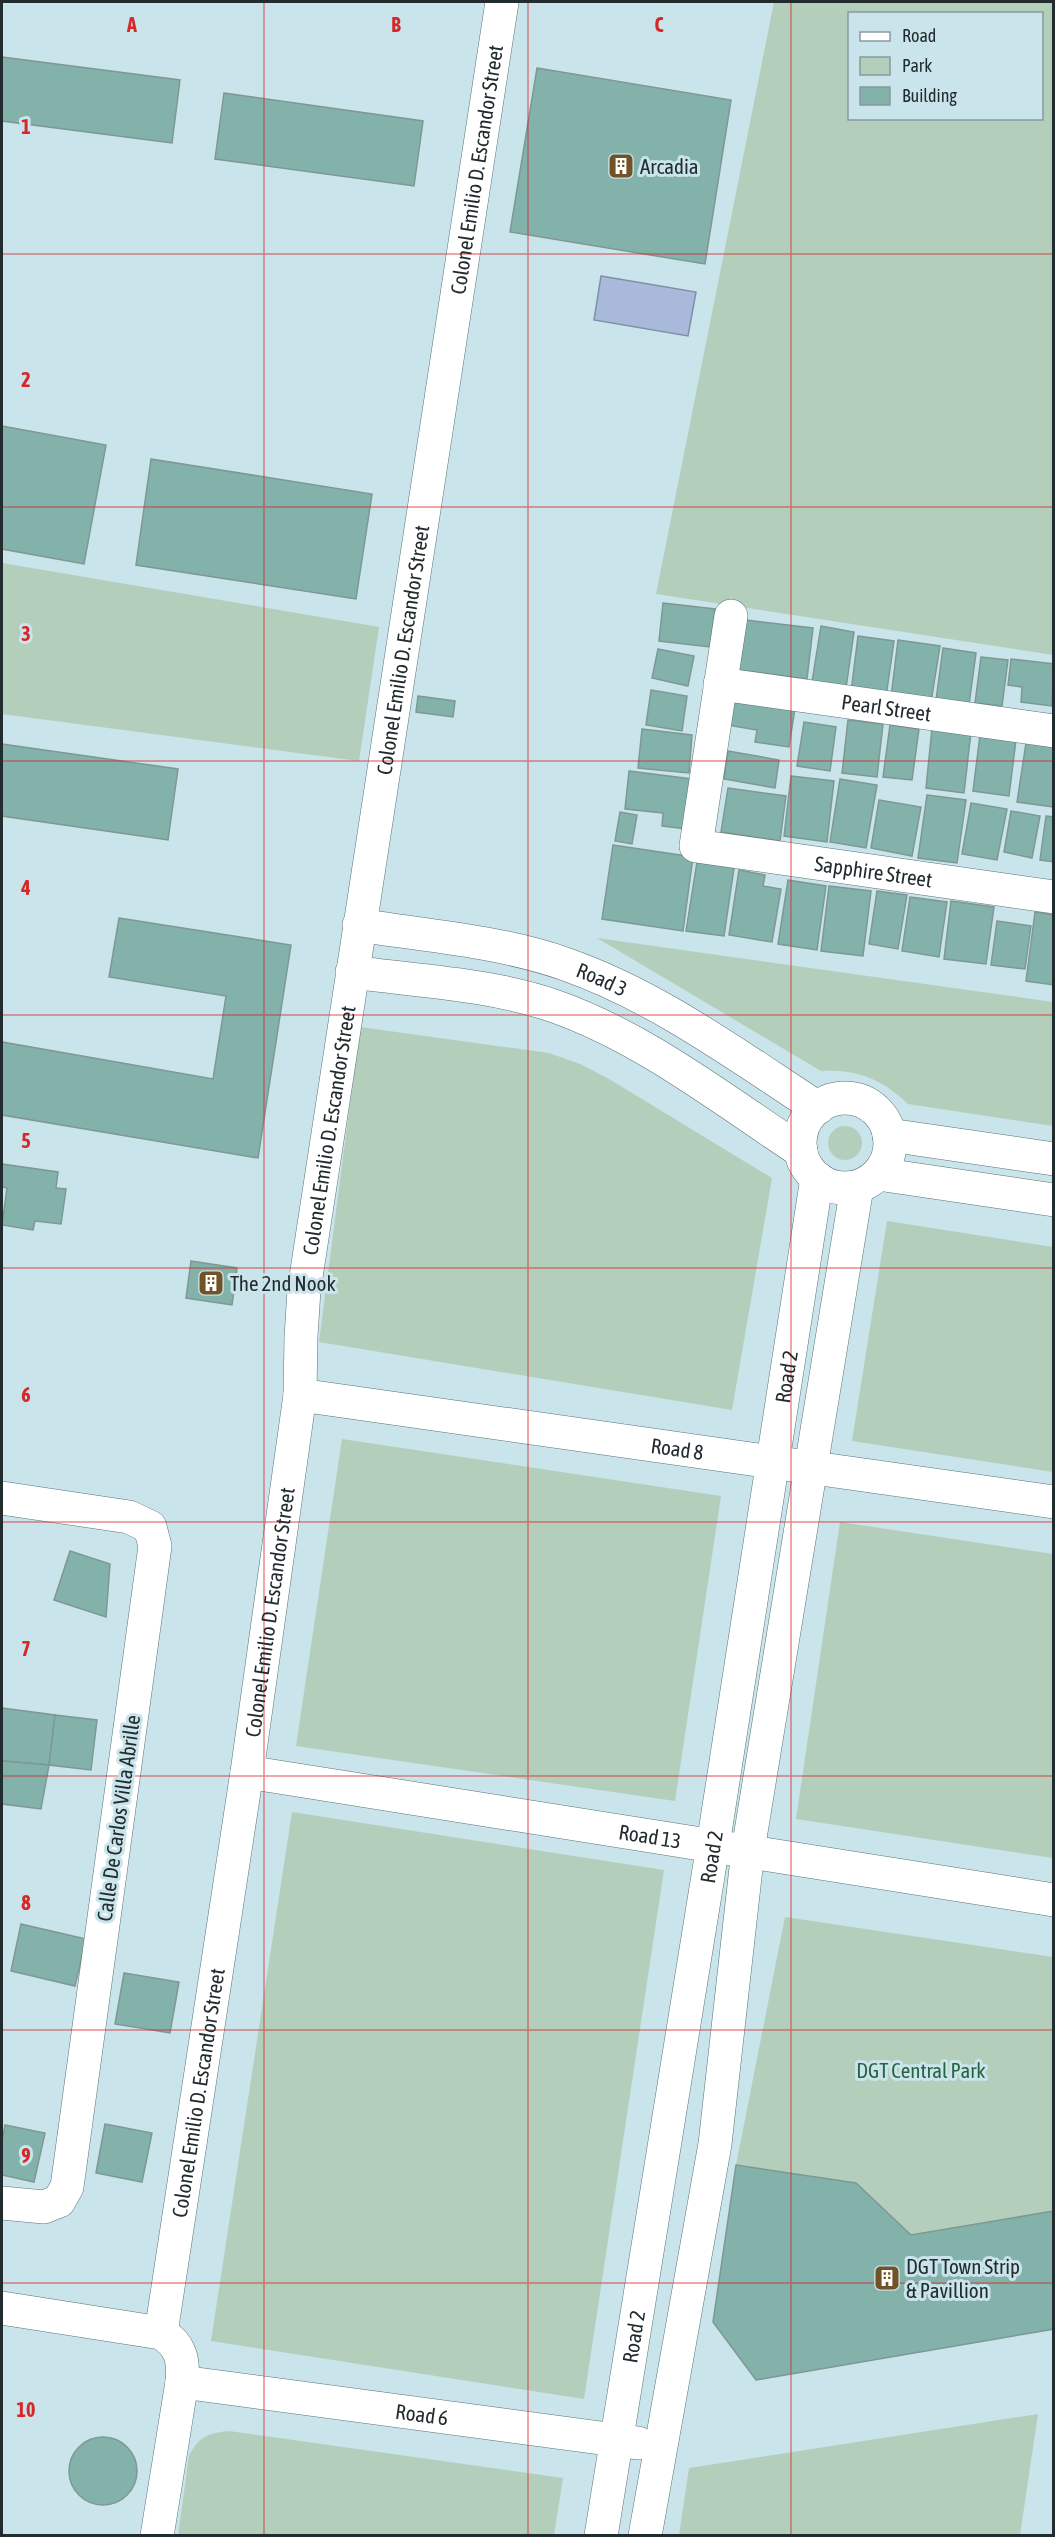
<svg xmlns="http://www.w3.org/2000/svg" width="1055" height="2537" font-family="'Asap Condensed',sans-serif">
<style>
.green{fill:#b4cebc;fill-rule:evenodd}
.water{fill:#a9b9db;stroke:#808fa7;stroke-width:1.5}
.building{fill:#82b2aa;stroke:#7e9893;stroke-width:1.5}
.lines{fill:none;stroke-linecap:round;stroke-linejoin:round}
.minor-casing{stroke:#5a7378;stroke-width:34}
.minor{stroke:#fff;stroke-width:33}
.grid{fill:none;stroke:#d62828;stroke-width:1.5;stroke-opacity:0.55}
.labels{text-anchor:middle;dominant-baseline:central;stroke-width:6;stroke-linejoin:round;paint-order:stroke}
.poi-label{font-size:21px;fill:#222c2e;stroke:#c9e4ea;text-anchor:start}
.street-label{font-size:21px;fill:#222c2e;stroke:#c9e4ea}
.park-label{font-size:21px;fill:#286241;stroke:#c9e4ea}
.grid-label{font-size:20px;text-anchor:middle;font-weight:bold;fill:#d62828;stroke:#c9e4ea;stroke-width:6;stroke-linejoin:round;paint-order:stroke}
</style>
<rect width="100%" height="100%" fill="#c9e4ea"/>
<g class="green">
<path d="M774 2H1053V655L656 594ZM850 14H1042V118H850Z"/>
<polygon points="2,563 379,627 359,761 2,714"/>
<path d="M597 938 1053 1002V1126L908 1104C882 1079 857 1069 821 1071Z"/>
<polygon points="360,1027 549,1053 580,1064 609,1079 772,1178 732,1410 319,1342"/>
<circle cx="845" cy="1143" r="17"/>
<polygon points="887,1221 1053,1247 1053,1472 852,1441"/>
<polygon points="342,1439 721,1496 675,1801 296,1746"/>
<polygon points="840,1522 1053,1554 1053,1858 796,1819"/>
<polygon points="292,1812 664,1870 584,2399 211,2341"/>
<polygon points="785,1917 1053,1957 1053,2211 911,2235 856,2183 736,2165"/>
<polygon points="1038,2414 1020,2535 679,2535 689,2468"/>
<path d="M229 2431 563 2478 554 2535H178L189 2456C198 2437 208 2433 229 2431Z"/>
</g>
<polygon class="water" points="601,276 696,292 688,336 594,320"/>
<g class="building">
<polygon points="2,57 180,80 172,143 2,121"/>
<polygon points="537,68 731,100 705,264 510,232"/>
<polygon points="224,93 423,121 414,186 215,159"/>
<polygon points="2,426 106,445 84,564 2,549"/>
<polygon points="151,459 372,494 356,599 136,565"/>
<polygon points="663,603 715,609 710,647 659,641"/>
<polygon points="746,620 813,628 807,679 739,670"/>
<polygon points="821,626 854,632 846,688 812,682"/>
<polygon points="858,636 894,641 886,697 851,692"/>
<polygon points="898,640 940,646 931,702 891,697"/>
<polygon points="943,648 976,653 969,705 936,700"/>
<polygon points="658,649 694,656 688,686 652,678"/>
<polygon points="981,657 1008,660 1002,706 975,703"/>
<polygon points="1011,659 1054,664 1052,706 1021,702 1022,687 1008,685"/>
<polygon points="651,690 687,696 682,731 646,725"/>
<polygon points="418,696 455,701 453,717 416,712"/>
<polygon points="732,698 795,708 789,747 755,742 757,730 727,725"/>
<polygon points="848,720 883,724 877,777 842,773"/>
<polygon points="804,722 836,727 830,771 797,766"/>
<polygon points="890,725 919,729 912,780 883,777"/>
<polygon points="932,728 971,732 964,793 926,788"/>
<polygon points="642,729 692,735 689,773 638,768"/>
<polygon points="980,735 1016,740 1009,796 973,791"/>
<polygon points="1026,743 1054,747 1053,807 1017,802"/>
<polygon points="2,744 178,769 168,840 2,816"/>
<polygon points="728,751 779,760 775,788 724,779"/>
<polygon points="629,771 692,779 687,829 662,826 663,813 625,809"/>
<polygon points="791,776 834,781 827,842 784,836"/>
<polygon points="840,779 877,785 866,848 830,842"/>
<polygon points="728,788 786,796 780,841 721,832"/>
<polygon points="927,795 966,800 957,863 918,858"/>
<polygon points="879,800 921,807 912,856 871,848"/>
<polygon points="971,803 1007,809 997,860 962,854"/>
<polygon points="1011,811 1040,816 1032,858 1004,852"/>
<polygon points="620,812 637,815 632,844 615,841"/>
<polygon points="1046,816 1054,817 1054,862 1040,860"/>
<polygon points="613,845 693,857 683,931 602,919"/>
<polygon points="697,862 734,868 724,936 686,931"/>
<polygon points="739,870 765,875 763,886 781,889 772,942 729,935"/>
<polygon points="788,880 826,886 817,950 778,944"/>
<polygon points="829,886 871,891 863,956 821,951"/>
<polygon points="877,891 907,895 898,949 869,944"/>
<polygon points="910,897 947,902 939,957 902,951"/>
<polygon points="951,901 994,907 986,964 944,959"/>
<polygon points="1035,912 1054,915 1054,985 1026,981"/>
<polygon points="119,918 291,945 258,1158 2,1115 2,1042 213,1079 226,996 109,977"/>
<polygon points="997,921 1031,926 1025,969 991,965"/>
<polygon points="2,1164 58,1172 56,1188 66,1189 61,1224 35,1221 33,1230 2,1225 7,1188 2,1187"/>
<polygon points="191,1261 237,1268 232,1305 186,1298"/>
<polygon points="70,1551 110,1564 106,1617 54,1600"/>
<polygon points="2,1708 55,1715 49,1765 2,1761"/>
<polygon points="55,1715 97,1720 91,1770 49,1765"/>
<polygon points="2,1761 49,1765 41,1809 2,1804"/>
<polygon points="21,1924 86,1939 75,1986 11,1971"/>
<polygon points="124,1973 179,1982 170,2033 115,2024"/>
<polygon points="105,2124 152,2133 142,2182 96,2173"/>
<polygon points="5,2125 45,2133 34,2182 2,2175 2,2141"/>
<polygon points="736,2165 856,2183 911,2235 1054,2211 1054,2329 756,2380 713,2322"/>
<circle cx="103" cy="2471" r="34"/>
</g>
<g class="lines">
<g class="minor-casing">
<g id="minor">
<path id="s1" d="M731 616 696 846 1054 897"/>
<path id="s2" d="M720 684 1054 731"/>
<path id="s3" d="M359 925C427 936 500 941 565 964 657 996 736 1055 818 1108"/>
<path d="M352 972C418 981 491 984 554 1006 643 1037 723 1100 801 1151"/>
<circle cx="845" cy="1143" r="45"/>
<polyline points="889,1135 1054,1159"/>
<polyline points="878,1174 1054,1200"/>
<path id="s4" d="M300 1395 1054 1502"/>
<polyline points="2,1498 129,1517 150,1527 155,1546 67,2187 59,2201 44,2207 2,2203"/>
<path id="s5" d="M247 1772 1054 1900"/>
<path d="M2 2308 161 2333C181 2345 184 2360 182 2382L157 2536"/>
<path id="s6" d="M161 2333 247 1772 300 1395 301 1337 304 1290 502 2"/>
<path id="s7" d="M182 2382 638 2443"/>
<path id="s8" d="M601 2536 713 1845 817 1178"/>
<polyline points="645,2536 715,2144 748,1850 857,1187"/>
</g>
</g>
<use href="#minor" class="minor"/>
</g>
<path class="grid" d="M264 2V2536M528 2V2536M791 2V2536M2 254H1054M2 507H1054M2 761H1054M2 1015H1054M2 1268H1054M2 1522H1054M2 1776H1054M2 2030H1054M2 2283H1054"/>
<defs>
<g id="building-square" transform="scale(1.35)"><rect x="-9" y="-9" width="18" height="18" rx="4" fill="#725328" stroke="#c9e4ea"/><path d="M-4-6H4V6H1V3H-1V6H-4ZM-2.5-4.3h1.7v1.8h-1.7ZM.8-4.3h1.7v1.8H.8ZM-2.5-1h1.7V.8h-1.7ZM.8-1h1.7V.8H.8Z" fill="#fff"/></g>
</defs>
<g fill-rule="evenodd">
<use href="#building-square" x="621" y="166"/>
<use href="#building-square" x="211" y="1283"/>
<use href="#building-square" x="887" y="2278"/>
</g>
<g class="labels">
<g class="poi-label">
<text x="640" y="166">Arcadia</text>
<text x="230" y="1283">The 2nd Nook</text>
<text x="906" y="2266">DGT Town Strip<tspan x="906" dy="24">&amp; Pavillion</tspan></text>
</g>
<g class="street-label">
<text stroke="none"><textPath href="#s6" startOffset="2187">Colonel Emilio D. Escandor Street</textPath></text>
<text stroke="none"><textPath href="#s6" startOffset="1701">Colonel Emilio D. Escandor Street</textPath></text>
<text stroke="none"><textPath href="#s2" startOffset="168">Pearl Street</textPath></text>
<text stroke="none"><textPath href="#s1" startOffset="412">Sapphire Street</textPath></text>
<text stroke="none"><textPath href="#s3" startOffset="250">Road 3</textPath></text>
<text stroke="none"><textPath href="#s6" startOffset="1215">Colonel Emilio D. Escandor Street</textPath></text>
<text stroke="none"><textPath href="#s8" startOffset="1174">Road 2</textPath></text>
<text stroke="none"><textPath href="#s4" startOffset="381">Road 8</textPath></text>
<text stroke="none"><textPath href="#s6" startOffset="729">Colonel Emilio D. Escandor Street</textPath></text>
<text transform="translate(118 1818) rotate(-82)">Calle De Carlos Villa Abrille</text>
<text stroke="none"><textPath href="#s5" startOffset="408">Road 13</textPath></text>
<text stroke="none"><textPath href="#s8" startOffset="688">Road 2</textPath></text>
<text stroke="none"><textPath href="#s6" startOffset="243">Colonel Emilio D. Escandor Street</textPath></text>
<text stroke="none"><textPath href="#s8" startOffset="202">Road 2</textPath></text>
<text stroke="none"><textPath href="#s7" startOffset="242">Road 6</textPath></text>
</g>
<g class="park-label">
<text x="921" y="2070">DGT Central Park</text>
</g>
</g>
<g class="grid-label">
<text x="132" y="32">A</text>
<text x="396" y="32">B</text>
<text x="659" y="32">C</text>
<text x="26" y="134">1</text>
<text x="26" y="387">2</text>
<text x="26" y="641">3</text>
<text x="26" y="895">4</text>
<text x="26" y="1148">5</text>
<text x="26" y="1402">6</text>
<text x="26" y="1656">7</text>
<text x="26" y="1910">8</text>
<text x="26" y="2163">9</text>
<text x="26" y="2417">10</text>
</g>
<rect width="1055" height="2537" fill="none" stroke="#222c2e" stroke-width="6"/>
<rect x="848" y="12" width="195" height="108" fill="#c9e4ea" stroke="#869a9f" stroke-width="1.5"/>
<rect x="860" y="32" width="30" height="9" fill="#ffffff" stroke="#869a9f" stroke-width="1.5"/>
<text x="902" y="42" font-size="18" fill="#222c2e">Road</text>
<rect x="860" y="57" width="30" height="18" fill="#b4cebc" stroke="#869a9f" stroke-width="1.5"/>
<text x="902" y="72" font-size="18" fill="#222c2e">Park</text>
<rect x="860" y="87" width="30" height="18" fill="#82b2aa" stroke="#869a9f" stroke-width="1.5"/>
<text x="902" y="102" font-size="18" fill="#222c2e">Building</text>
</svg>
